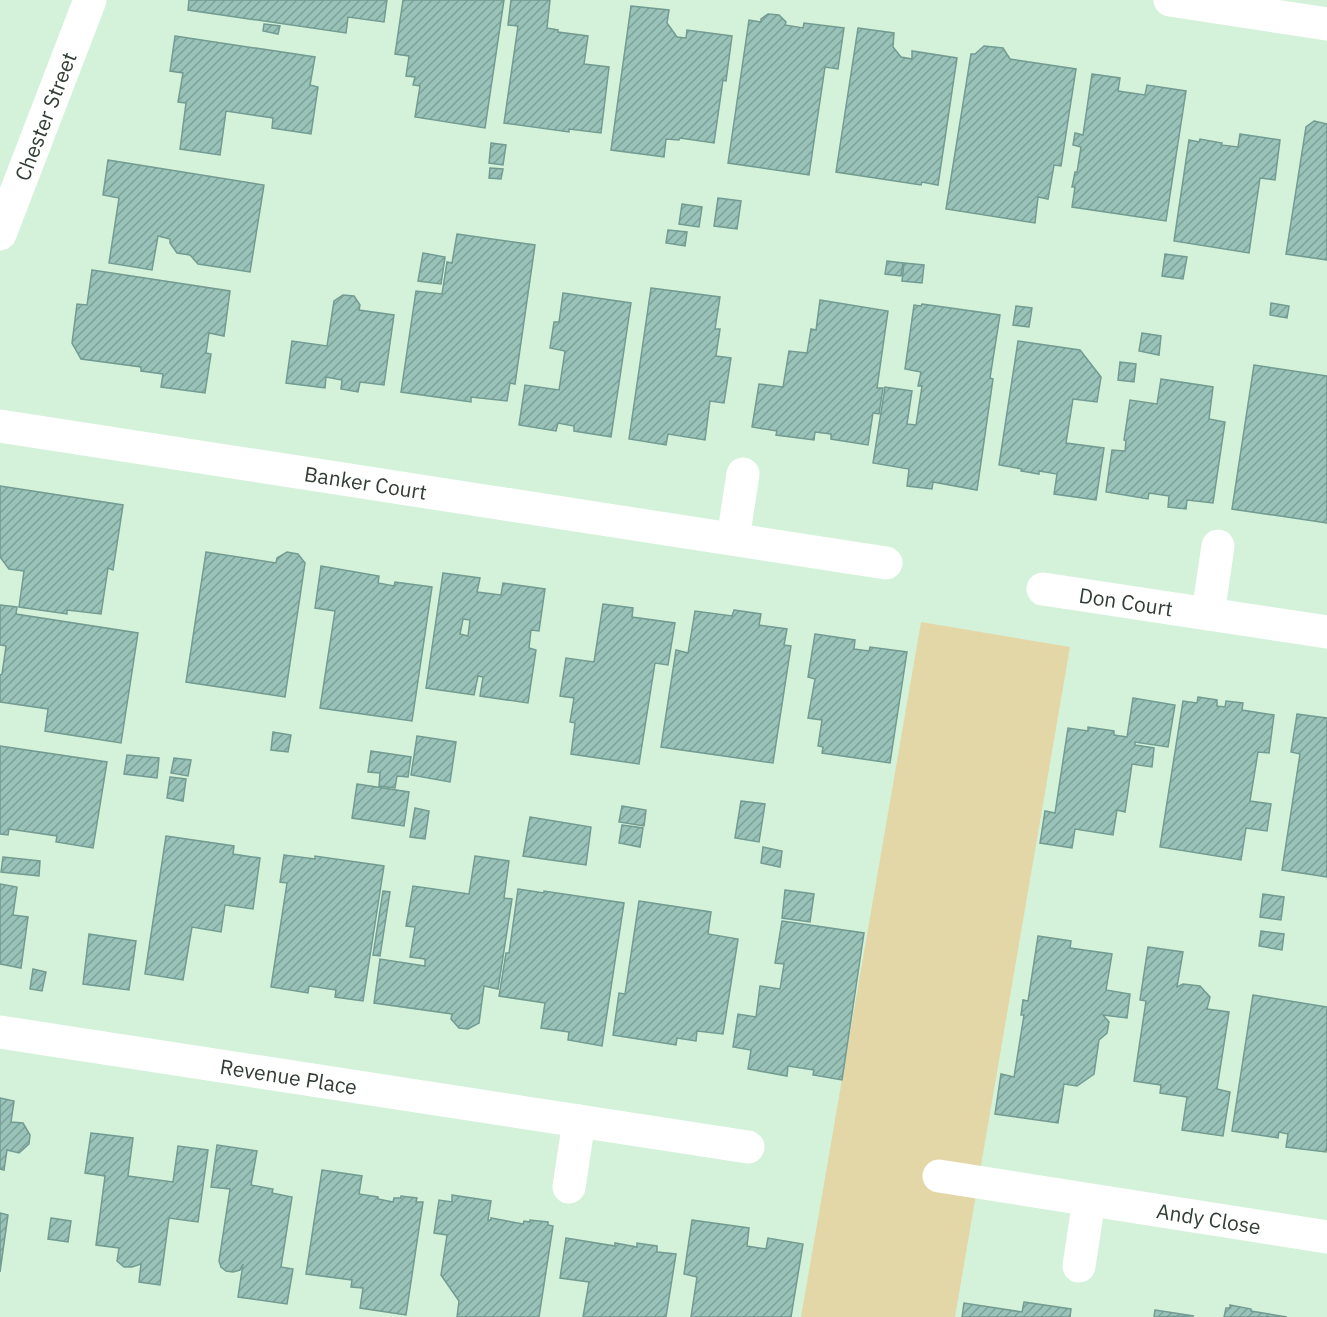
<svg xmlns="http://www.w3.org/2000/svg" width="1327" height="1317" font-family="'IBM Plex Sans',sans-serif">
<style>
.green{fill:#e4d7a7}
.building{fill:url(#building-hatch);stroke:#729b91;stroke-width:1.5;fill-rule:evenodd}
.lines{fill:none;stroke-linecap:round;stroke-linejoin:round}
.minor{stroke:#fff;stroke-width:33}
.labels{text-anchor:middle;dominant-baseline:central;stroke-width:4.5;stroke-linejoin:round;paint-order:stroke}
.street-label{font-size:21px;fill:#323e35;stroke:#d4f2da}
</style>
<defs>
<pattern id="building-hatch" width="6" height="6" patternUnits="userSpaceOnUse" patternTransform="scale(1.5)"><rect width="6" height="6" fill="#99c3b9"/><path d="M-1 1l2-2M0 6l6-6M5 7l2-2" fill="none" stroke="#7da097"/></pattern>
</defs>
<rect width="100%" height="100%" fill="#d4f2da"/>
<polygon class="green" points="921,622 1070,647 955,1317 801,1317"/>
<g class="building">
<polygon points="189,0 387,0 384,22 348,17 346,33 188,10"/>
<polygon points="403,0 504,0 485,128 415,117 420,86 413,85 415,77 406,76 409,56 395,54"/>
<polygon points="511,0 550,0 547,28 558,30 558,32 588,36 584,64 609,67 601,133 569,129 569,132 504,123 518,26 508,25"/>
<polygon points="631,6 669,10 667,23 677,37 686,38 687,30 732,36 726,81 723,80 714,143 680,138 679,140 666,139 664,157 611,150"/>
<polygon points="768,14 779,15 786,22 785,25 803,28 804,23 844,28 838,69 825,67 809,175 728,163 749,20 761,22 761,19"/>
<polygon points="264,24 280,26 278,34 263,31"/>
<polygon points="858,28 894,33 893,47 901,57 912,59 912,51 957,58 938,185 922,182 921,185 836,172"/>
<polygon points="175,36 315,57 310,85 318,87 311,134 272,128 273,118 226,111 220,155 180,149 186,103 178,102 183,73 170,71"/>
<polygon points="984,46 1003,48 1010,59 1076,69 1061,166 1054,165 1048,199 1038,197 1035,223 946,209 971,54 975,54"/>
<polygon points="1092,74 1120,78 1118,91 1145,95 1147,85 1186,91 1166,221 1072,207 1075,187 1072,187 1075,172 1077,172 1081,147 1073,145 1075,133 1083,135"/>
<polygon points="1314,121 1327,124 1327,260 1286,254 1306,127"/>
<polygon points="1240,134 1280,140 1275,180 1260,178 1249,253 1174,241 1189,140 1199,142 1200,139 1222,143 1221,145 1238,147"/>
<polygon points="491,143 506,145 503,165 489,163"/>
<polygon points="108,160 264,185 250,272 198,264 190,255 177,253 170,243 170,239 158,236 152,270 109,263 119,198 103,195"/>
<polygon points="490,168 503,169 501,179 489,178"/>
<polygon points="718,198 741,201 737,229 714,226"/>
<polygon points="682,204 702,207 699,227 679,224"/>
<polygon points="668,230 687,232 685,246 666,243"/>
<polygon points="457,234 535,245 515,384 510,383 507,401 471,397 471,402 401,392 416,291 442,294 447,262 452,263"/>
<polygon points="423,253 445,257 441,284 418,281"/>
<polygon points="1165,254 1187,257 1183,279 1162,276"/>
<polygon points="887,261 903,263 901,276 885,274"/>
<polygon points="904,263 924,265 922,283 902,281"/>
<polygon points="92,270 230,291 224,336 209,333 206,353 211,354 205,393 161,387 163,374 141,371 141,367 81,359 72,343 77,304 87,305"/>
<polygon points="651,288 720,297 715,329 720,329 716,356 731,358 724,403 710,401 705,440 668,434 666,445 629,439"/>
<polygon points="563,293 631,303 611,437 574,431 574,426 558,423 556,431 519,425 525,385 559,390 565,351 550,348 554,322 559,322"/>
<polygon points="343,295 354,296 360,305 359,310 394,315 384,385 360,382 358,392 341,389 342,380 326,377 325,388 286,383 292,341 327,346 334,301"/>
<polygon points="820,300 888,311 877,388 883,388 879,414 873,413 868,445 831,439 831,434 815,432 814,440 776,435 777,431 752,427 759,384 783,387 789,351 807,353 811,329 816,330"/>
<polygon points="1271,303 1289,306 1287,318 1270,315"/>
<polygon points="922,304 1000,315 990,378 993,379 977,490 933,482 932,489 907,486 909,469 873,463 885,387 912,391 907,424 916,425 922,386 918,386 921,372 905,369 914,305 921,306"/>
<polygon points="1016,306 1032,308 1029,327 1013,325"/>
<polygon points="1142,333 1161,336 1159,355 1139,351"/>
<polygon points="1018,341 1080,350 1101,377 1097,402 1073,399 1066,443 1104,448 1096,500 1054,494 1057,474 1039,471 1039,474 1021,471 1022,469 999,465"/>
<polygon points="1120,362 1136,364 1134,382 1118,380"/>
<polygon points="1254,365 1327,376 1327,523 1232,509"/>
<polygon points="1161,379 1213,387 1209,419 1225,422 1213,503 1187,500 1186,509 1168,507 1169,496 1149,493 1148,499 1106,492 1112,450 1125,451 1126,441 1124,440 1130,400 1157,404"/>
<polygon points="0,486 123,505 113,570 108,568 101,614 67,610 67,614 19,607 24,571 9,569 0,557"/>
<polygon points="206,552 276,563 277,558 287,552 298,554 305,563 285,697 186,682"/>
<polygon points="321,566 379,576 378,583 394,586 395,582 432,587 412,721 320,708 335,611 315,608"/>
<path d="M443 573 480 578 477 592 501 595 503 583 545 589 539 631 531 630 529 648 536 650 528 703 480 696 483 677 478 676 474 695 426 688ZM463 619 470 620 468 636 460 634Z"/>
<polygon points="603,604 633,608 632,617 675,623 668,665 655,663 639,764 571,754 575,723 570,722 574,698 560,696 566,658 594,662"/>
<polygon points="0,605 17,607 16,614 138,633 121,743 45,731 48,709 0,702 0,675 2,674 6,646 0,645"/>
<polygon points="734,610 761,614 759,625 787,629 784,645 791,646 773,763 661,747 676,650 688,653 695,611 732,616"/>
<polygon points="815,634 855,640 854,649 869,651 870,647 907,652 890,763 822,753 823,747 818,746 822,720 808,718 815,679 808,677"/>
<polygon points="1198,697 1217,700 1217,706 1225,707 1226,701 1243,703 1242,710 1274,715 1269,753 1258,752 1250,801 1271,804 1267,831 1246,828 1241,860 1160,847 1183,701 1197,703"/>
<polygon points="1133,698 1175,705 1168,747 1135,742 1135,745 1154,748 1152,767 1132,764 1125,812 1117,810 1113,835 1075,829 1072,848 1040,843 1045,811 1055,813 1068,728 1088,731 1088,727 1114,731 1114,735 1127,737"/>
<polygon points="1297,714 1327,718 1327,877 1282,870 1300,754 1291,752"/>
<polygon points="273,732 291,735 288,752 271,750"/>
<polygon points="417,736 456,742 450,782 411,775"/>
<polygon points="0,746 107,762 93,848 56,842 57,836 9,829 8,835 0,834"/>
<polygon points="371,751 411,757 408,777 397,776 395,788 379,786 380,773 368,772"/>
<polygon points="127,755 159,758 157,778 124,774"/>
<polygon points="174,758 191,760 188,776 171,773"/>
<polygon points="170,777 186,779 183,801 167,798"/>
<polygon points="357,784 409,792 404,826 352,818"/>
<polygon points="741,801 765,804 759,842 735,838"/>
<polygon points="622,806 646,810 644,826 619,822"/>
<polygon points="415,808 429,811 425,839 410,837"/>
<polygon points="530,817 591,827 586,865 523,856"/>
<polygon points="622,825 643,828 640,847 619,843"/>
<polygon points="166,836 234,846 233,854 260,858 253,909 225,905 221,932 192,927 183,980 145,974"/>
<polygon points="763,847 782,851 780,867 761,863"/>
<polygon points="284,855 315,859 315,856 384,866 363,1001 335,997 336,990 309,986 308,993 271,987 287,883 280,882"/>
<polygon points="475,856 509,861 504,898 512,899 498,989 484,986 479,1023 468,1029 459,1028 451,1019 452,1014 374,1003 380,959 425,966 425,959 410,957 415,927 406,926 413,886 469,894"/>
<polygon points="3,857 40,861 39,876 1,872"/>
<polygon points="0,884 17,887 13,915 28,917 21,968 0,964"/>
<polygon points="518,889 544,893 544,891 624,903 602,1046 568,1040 569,1032 541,1028 545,1003 499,996 506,953 509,953"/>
<polygon points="785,890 814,894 810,922 782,918"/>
<polygon points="383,891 390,892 380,956 373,955"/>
<polygon points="1263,894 1284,897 1281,920 1260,917"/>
<polygon points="639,901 711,912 708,934 738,939 723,1034 697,1031 696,1041 677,1038 676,1045 613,1035 619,993 625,994"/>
<polygon points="782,921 864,933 842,1080 813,1075 814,1070 788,1066 787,1076 748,1069 751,1050 733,1047 738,1014 756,1017 760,986 780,989 784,964 775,963"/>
<polygon points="1261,931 1284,934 1282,950 1259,946"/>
<polygon points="89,934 136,941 129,990 83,984"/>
<polygon points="1038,936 1071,941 1070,948 1112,954 1106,990 1130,994 1127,1018 1103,1015 1109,1022 1107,1033 1099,1040 1094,1074 1077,1086 1064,1084 1058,1123 995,1114 1001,1074 1014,1077 1024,1015 1021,1015 1023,1000 1028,1001"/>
<polygon points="1148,947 1183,952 1177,987 1183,984 1200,986 1210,997 1207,1009 1229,1012 1217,1089 1230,1092 1223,1136 1182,1130 1187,1097 1160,1093 1161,1085 1134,1081 1146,1001 1140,1000"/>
<polygon points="33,969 46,972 42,991 30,989"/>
<polygon points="1253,995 1327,1007 1327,1144 1326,1152 1286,1147 1288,1134 1279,1132 1278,1138 1232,1131"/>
<polygon points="0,1098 14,1101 11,1122 23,1123 30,1135 29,1144 19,1153 7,1150 4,1170 0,1169"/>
<polygon points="91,1133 133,1138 128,1176 173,1182 178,1146 208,1150 198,1222 169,1218 160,1285 139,1282 141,1264 132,1267 124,1267 117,1261 119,1248 96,1245 105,1176 85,1173"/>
<polygon points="217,1145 257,1151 251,1185 273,1189 272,1193 292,1197 281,1267 293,1269 287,1304 238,1297 243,1264 240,1270 233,1272 226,1271 221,1267 219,1261 230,1189 211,1187"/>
<polygon points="322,1170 362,1176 359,1194 378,1197 378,1199 393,1202 394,1198 401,1198 401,1196 417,1198 416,1202 423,1202 406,1315 360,1308 363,1288 351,1287 352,1280 306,1274"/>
<polygon points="452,1195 491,1201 488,1220 491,1220 491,1218 523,1224 524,1221 530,1222 530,1220 548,1222 548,1225 553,1226 539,1317 457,1317 459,1301 441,1275 447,1235 434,1233 439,1200 452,1202"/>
<polygon points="0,1213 8,1215 0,1272"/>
<polygon points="51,1218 71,1221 68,1242 48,1239"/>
<polygon points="692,1220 749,1228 747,1246 766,1249 768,1238 803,1244 791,1317 691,1317 697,1277 684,1274"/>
<polygon points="566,1238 615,1246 615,1243 637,1247 637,1243 657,1246 657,1252 676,1254 666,1317 583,1317 589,1282 560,1278"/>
<polygon points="1024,1302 1071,1309 1070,1317 962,1317 964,1303 1022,1312"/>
<polygon points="1230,1305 1251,1309 1251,1311 1287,1317 1224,1317 1226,1308 1230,1308"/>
<polygon points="1155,1310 1194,1316 1154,1317"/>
</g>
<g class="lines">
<g class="minor">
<polyline points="1170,0 1327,24"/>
<path id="s1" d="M0 234 90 0"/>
<path id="s2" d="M0 426 886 563"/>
<polyline points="733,539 743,474"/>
<path id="s3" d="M1043 589 1327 632"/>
<polyline points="1208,614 1218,546"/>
<path id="s4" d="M0 1032 748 1147"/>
<path id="s5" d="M939 1176 1327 1237"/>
<polyline points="569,1187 579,1121"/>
<polyline points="1079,1266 1089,1200"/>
</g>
</g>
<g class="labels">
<g class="street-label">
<text stroke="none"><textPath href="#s1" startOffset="126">Chester Street</textPath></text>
<text stroke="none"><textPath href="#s2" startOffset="370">Banker Court</textPath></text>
<text stroke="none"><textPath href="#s3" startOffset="84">Don Court</textPath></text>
<text stroke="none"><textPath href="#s4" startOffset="292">Revenue Place</textPath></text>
<text stroke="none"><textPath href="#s5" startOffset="273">Andy Close</textPath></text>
</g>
</g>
</svg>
